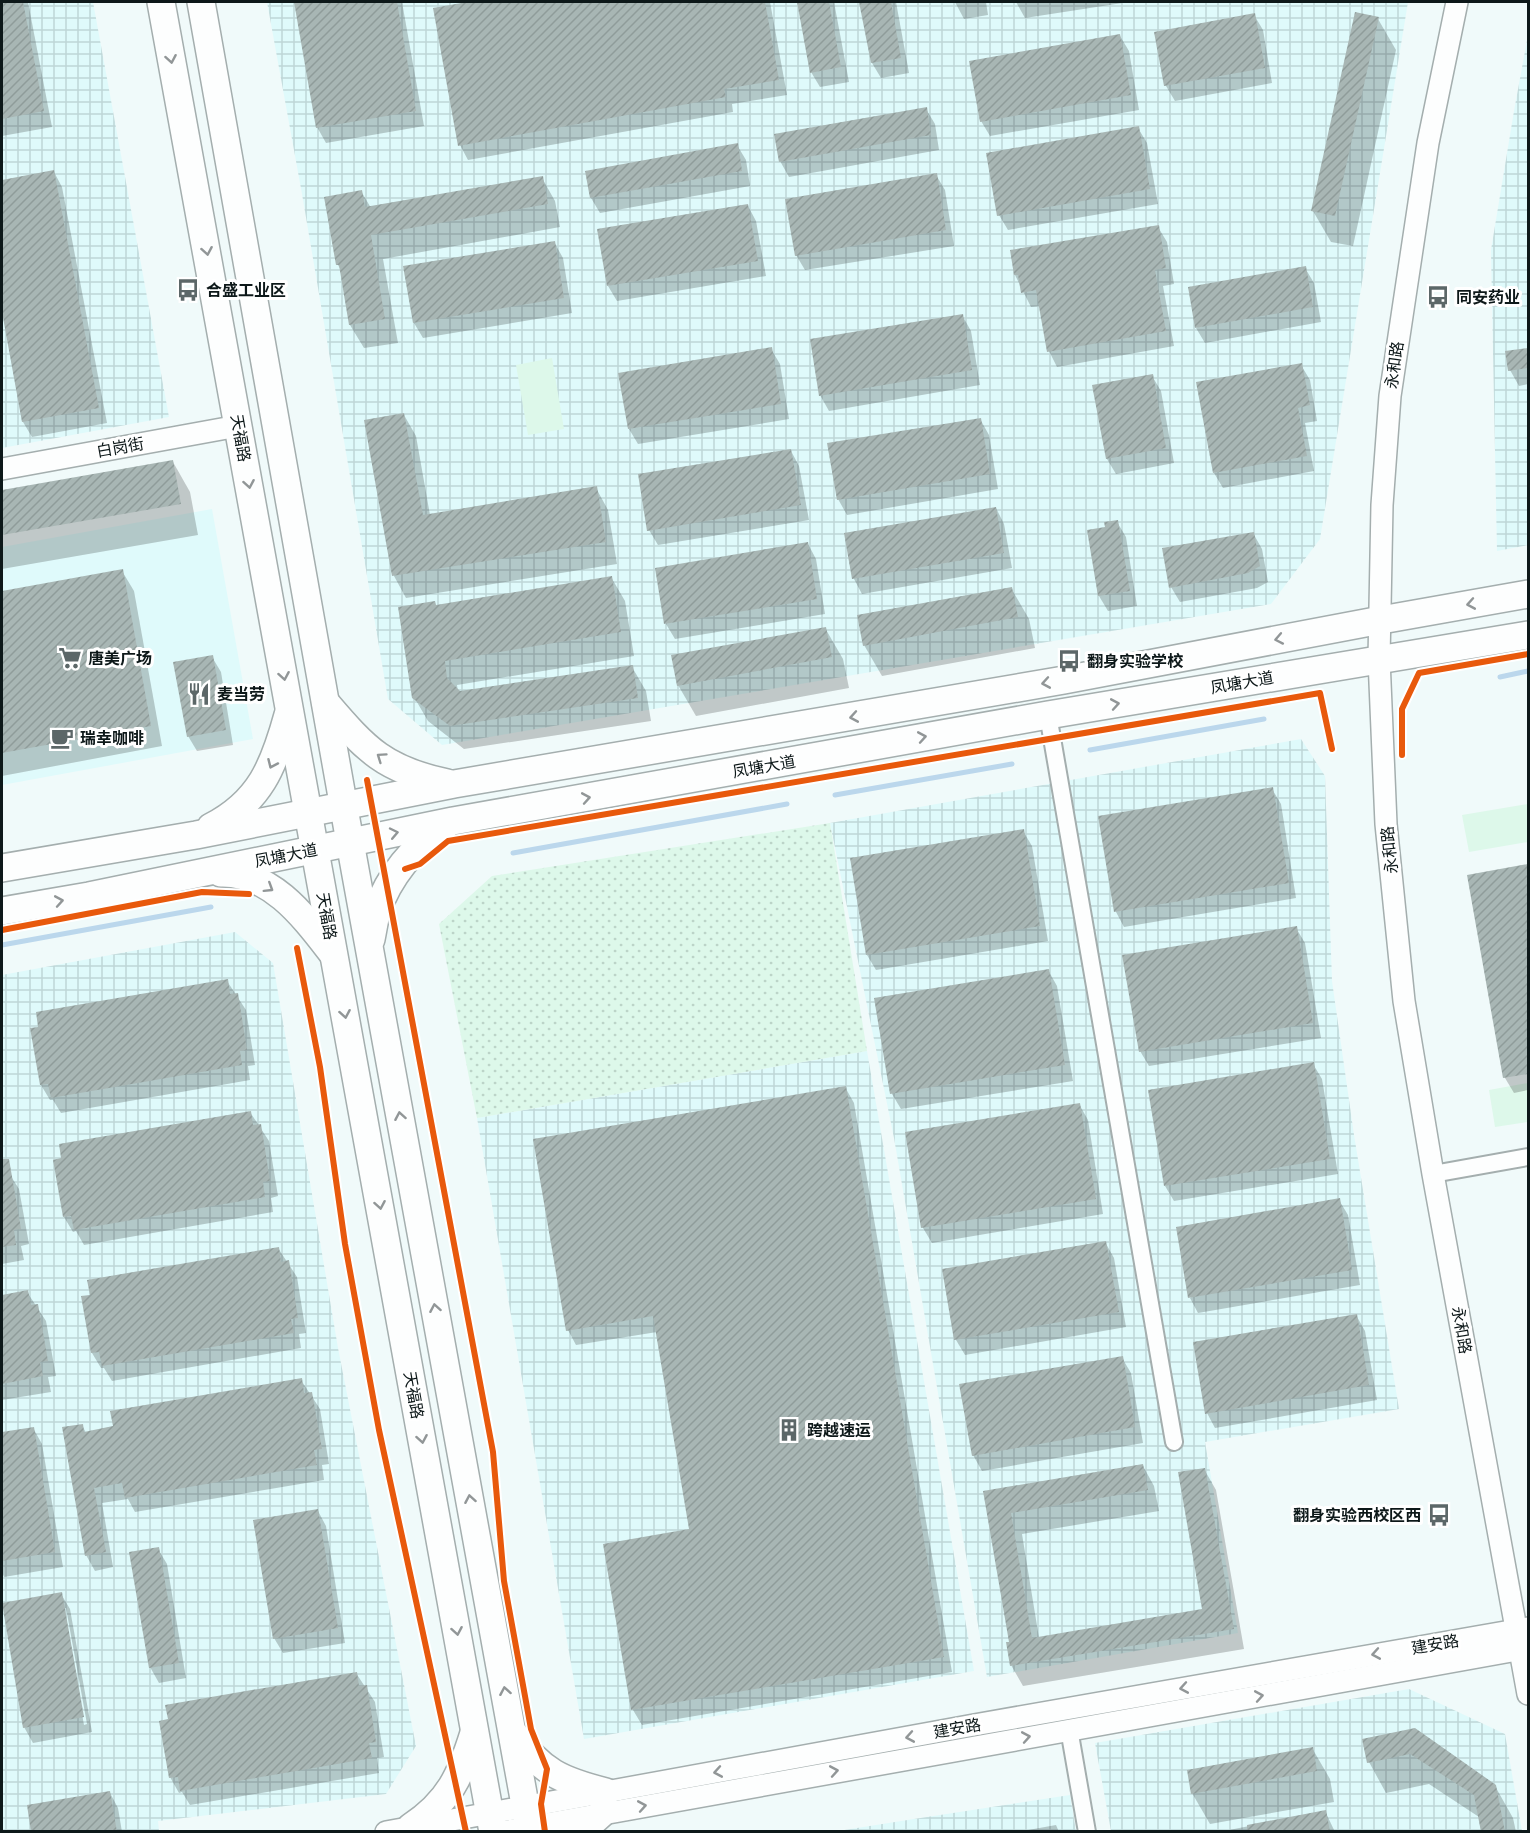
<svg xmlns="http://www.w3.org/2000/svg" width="1530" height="1833" font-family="'IBM Plex Sans','Noto Sans SC',sans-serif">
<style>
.built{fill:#dffafb}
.industrial{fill:url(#industrial-grid)}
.grass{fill:url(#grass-dots)}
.garden{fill:#ddf8ea}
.shadow{fill:#0003;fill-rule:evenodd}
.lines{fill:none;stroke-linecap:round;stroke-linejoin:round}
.stream{stroke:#bbd7ec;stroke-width:5}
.building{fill:url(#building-hatch)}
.minor-casing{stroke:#a4aeae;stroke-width:20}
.tertiary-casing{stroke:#a4aeae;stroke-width:24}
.primary-casing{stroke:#a4aeae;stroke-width:30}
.minor{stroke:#fdfefe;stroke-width:16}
.tertiary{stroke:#fdfefe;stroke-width:21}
.primary{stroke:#fdfefe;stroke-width:27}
.cycleway-casing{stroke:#fff;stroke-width:10}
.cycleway{stroke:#e8590c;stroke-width:6}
.oneway{stroke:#919697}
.labels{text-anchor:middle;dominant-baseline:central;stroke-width:6;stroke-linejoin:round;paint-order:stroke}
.poi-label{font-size:16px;font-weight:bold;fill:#0d1819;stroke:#fff;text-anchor:start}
.street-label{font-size:16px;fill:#0d1819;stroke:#fff}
</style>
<defs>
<pattern id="industrial-grid" width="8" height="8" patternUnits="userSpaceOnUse" patternTransform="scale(1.5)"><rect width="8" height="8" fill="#dffafb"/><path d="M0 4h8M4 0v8" fill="none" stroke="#bed6d7"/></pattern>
<pattern id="grass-dots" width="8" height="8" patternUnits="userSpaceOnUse" patternTransform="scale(1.5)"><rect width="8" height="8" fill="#ddf8ea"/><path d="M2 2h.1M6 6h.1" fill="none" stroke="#bcd4c8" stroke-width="1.8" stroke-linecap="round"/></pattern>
<pattern id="building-hatch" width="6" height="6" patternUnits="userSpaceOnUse" patternTransform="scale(1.5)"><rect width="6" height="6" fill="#a8b6b4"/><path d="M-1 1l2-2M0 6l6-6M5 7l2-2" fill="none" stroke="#8f9c9a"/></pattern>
</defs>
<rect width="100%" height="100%" fill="#f0fafa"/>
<polygon class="built" points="212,509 253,739 2,785 2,547"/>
<g class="industrial">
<polygon points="2,2 93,2 169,417 2,448"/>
<polygon points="267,2 1408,2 1320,539 1271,604 442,745 388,699 302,194"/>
<polygon points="1528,35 1528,545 1497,551 1491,250 1514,111"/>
<polygon points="1301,739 1325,776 1332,981 1354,1135 1399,1409 1205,1442 1238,1633 987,1677 894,1138 830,823"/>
<polygon points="235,932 273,963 338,1348 416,1746 386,1794 158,1821 159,1831 2,1832 2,975"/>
<polygon points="867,1051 974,1671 584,1739 477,1118"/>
<polygon points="1409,1689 1505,1734 1522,1831 1111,1831 1095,1743"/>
<polygon points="1070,1795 1076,1831 838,1831 914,1819"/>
</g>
<polygon class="grass" points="830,823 867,1051 477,1118 439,924 492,876"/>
<g class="garden">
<polygon points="552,358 564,429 528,435 516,365"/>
<polygon points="1528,804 1528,842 1469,852 1462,815"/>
<polygon points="1528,1083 1528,1122 1495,1127 1489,1090"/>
</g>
<g class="shadow">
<polygon points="2,2 28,2 52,127 2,136"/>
<polygon points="295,2 402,2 424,126 326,143 317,127"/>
<polygon points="476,2 770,2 787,95 732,104 733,112 468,160 460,145 435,9"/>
<polygon points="799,2 834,2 849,82 820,87 811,72"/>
<polygon points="861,2 896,2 909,73 881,78 872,63"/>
<polygon points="955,2 986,2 988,15 964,19"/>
<polygon points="1016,2 1129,2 1025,18"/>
<polygon points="1254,15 1263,30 1272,83 1175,101 1166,86 1156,33"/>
<polygon points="1378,19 1396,50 1353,246 1331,242 1313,211"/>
<polygon points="1120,36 1129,51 1139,110 990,136 981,121"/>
<polygon points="926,109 935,124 939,150 789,177 780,161"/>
<polygon points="1138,128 1147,143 1158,204 1008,230 999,215"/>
<polygon points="737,145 746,160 750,186 600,213 591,198 587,172"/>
<polygon points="54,172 62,187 107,423 32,437 23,422 2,304 2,182"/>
<polygon points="936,175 945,190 954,246 805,270 796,255"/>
<polygon points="542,178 555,201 560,227 383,259 398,343 364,348 350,325 342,272 338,265 361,191 371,208"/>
<polygon points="748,206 756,221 766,276 617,301 608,286"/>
<polygon points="1158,227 1167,242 1174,284 1163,286 1174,346 1057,367 1049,351 1041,306 1031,307 1015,275"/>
<polygon points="554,242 563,258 572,313 423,338 414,323"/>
<polygon points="1305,268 1314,283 1321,322 1205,343 1196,328"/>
<polygon points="962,315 971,331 980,385 829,411 820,395"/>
<polygon points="771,349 780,364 789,419 638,444 629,429"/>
<polygon points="1528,349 1528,384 1519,386 1510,370 1506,353"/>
<polygon points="1301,365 1310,380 1317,421 1305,423 1314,471 1223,488 1214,473"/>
<polygon points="1152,376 1161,391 1174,463 1116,474 1107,459"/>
<polygon points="404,415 416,436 430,515 596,488 608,510 617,564 406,598 394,576"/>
<polygon points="980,419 989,435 998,489 847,515 838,499"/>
<polygon points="791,451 799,466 809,520 658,545 649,530"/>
<polygon points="173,462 190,492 198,535 2,569 2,491"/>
<polygon points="996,508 1004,524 1012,568 862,594 854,579 846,535"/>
<polygon points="1117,522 1126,537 1137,606 1108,611 1099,596 1107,528"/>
<polygon points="1253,533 1262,549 1268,582 1257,588 1180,602 1171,587"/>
<polygon points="808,544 816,559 825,614 675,639 666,624 657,569"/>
<polygon points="122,571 134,591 162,746 2,776 2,593"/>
<polygon points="611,577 625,601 634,656 457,685 458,692 632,667 646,691 651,721 464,749 428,721 414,697 437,606"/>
<polygon points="1011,588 1029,619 1035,648 882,676 864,645"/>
<polygon points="825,628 843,659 849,688 696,716 678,685"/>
<polygon points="212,657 221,672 233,745 197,751 188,736"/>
<polygon points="1272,789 1281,804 1296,898 1124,927 1116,912 1100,817"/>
<polygon points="1023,831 1032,846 1048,941 876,970 867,955"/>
<polygon points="1527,865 1528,1090 1514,1093 1505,1078 1468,876"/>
<polygon points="1296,928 1305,943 1321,1038 1149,1066 1140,1051"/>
<polygon points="1048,970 1057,986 1073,1081 901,1109 892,1094 876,999"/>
<polygon points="227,981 246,1010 255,1065 248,1066 250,1080 61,1113 53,1100 50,1100 41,1085 32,1030"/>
<polygon points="1313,1064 1322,1079 1338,1174 1174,1201 1165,1186"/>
<polygon points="845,1087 854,1103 952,1672 642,1725 633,1710 605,1546 691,1531 657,1332 576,1345 568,1330"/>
<polygon points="1079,1104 1088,1120 1103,1214 932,1243 923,1228 907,1133"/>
<polygon points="250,1112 269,1141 278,1196 271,1198 273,1212 84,1245 76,1231 73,1232 64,1217"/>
<polygon points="2,1162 19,1189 29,1244 21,1246 24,1260 2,1264"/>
<polygon points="1339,1200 1348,1215 1360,1285 1198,1313 1190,1298"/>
<polygon points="1105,1242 1114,1258 1126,1327 965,1355 956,1340 944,1270"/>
<polygon points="278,1248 297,1277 306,1333 299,1334 301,1348 112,1381 104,1368 101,1368 92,1353 83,1297"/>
<polygon points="27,1292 46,1321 56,1376 48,1377 51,1392 2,1400 2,1296"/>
<polygon points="1356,1315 1365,1331 1377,1400 1215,1428 1207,1413"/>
<polygon points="1122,1358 1131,1373 1143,1443 982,1471 973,1455"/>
<polygon points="301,1380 320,1409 329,1464 322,1465 324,1480 135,1512 128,1499 102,1503 113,1567 95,1571 86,1555 82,1425 86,1433"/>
<polygon points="33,1428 42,1444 63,1567 4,1577 2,1572 2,1434"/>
<polygon points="1143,1466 1154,1486 1159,1511 1022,1534 1039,1638 1204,1610 1204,1469 1216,1490 1244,1649 1023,1686 1011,1665 1011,1643 985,1493"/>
<polygon points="318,1511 326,1526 345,1643 283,1653 274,1638"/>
<polygon points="158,1549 167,1564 186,1678 159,1683 150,1667"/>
<path d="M61 1594 70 1609 92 1732 33 1743 24 1727ZM63 1608H66L87 1724 84 1725Z"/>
<polygon points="356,1673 375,1702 384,1757 377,1758 379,1773 190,1805 182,1792 179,1793 170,1777"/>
<polygon points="1415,1730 1495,1786 1513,1818 1516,1832 1482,1832 1479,1817 1429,1784 1386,1793 1369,1762"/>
<polygon points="1312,1748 1330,1779 1334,1802 1210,1824 1192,1793"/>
<polygon points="110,1793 118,1808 122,1832 33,1832"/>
<polygon points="1325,1811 1335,1832 1219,1832"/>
<polygon points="1056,1825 1059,1832 1017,1832"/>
</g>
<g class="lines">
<g class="stream">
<polyline points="1500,677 1528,671"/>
<polyline points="1090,750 1264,719"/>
<polyline points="835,795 1012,764"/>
<polyline points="513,853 787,804"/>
<polyline points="2,945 211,907"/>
</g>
</g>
<g class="building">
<polygon points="2,2 23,2 44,111 2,119"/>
<polygon points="294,2 397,2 416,111 316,128"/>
<polygon points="467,2 765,2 779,80 724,89 726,97 458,146 433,8"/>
<polygon points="797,2 829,2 841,67 810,73"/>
<polygon points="859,2 891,2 901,58 871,63"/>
<polygon points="1355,12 1379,17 1335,216 1311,211"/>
<polygon points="1255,13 1265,68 1164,86 1154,32"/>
<polygon points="1120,34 1131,95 980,122 969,61"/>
<polygon points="927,107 931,135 779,162 774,134"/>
<polygon points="1139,126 1150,189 997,216 986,153"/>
<polygon points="738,143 742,171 590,198 585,171"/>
<polygon points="54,170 99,408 22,422 2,312 2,180"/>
<polygon points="937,173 946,230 795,256 785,199"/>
<polygon points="543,176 548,204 371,235 385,319 349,325 339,265 336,265 324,197 362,190 365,207"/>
<polygon points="748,204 758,261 607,286 597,229"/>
<polygon points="1159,225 1166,268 1155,270 1166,331 1047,352 1036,290 1021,293 1018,275 1014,275 1010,250"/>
<polygon points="555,241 564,298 413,323 403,266"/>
<polygon points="1306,266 1313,307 1195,328 1188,287"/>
<polygon points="963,314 972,370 819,396 810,339"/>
<polygon points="772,347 781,404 628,429 618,373"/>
<polygon points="1528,348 1528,368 1508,371 1505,351"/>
<polygon points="1302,363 1310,405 1298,408 1307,456 1213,473 1196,382"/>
<polygon points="1153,374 1166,448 1106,459 1092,385"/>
<polygon points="404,413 423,515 597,486 606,542 392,576 364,420"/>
<polygon points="981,418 990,474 837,500 827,443"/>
<polygon points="791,449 801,505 647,531 638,474"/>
<polygon points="173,460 181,504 2,535 2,490"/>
<polygon points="996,507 1004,553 852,579 844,533"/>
<polygon points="1118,520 1130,591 1098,596 1087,530 1105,527 1104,522"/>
<polygon points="1254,532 1260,566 1248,573 1169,588 1162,548"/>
<polygon points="808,542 817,599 664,624 655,568"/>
<polygon points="123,569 151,726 2,753 2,591"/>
<polygon points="612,576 621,632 445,661 447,678 460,691 633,665 638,698 450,726 412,698 398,607 435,601 436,605"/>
<polygon points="1012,587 1018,617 863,646 857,615"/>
<polygon points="826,627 832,657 677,686 671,655"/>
<polygon points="213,655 226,730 187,737 173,662"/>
<polygon points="1273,787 1289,883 1114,912 1098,816"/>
<polygon points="1024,829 1040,926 866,955 850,858"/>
<polygon points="1528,864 1528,1074 1503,1078 1467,875"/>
<polygon points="1297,926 1313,1023 1139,1052 1122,955"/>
<polygon points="1049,969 1065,1065 890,1094 874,998"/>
<polygon points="228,979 230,994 238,993 247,1050 240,1051 242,1065 51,1098 48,1084 40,1085 30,1028 38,1027 36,1012"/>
<polygon points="1314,1062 1330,1159 1164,1186 1148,1090"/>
<polygon points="846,1086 944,1657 631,1710 603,1544 689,1529 653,1316 566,1331 533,1139"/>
<polygon points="1080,1103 1096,1199 921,1228 905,1132"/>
<polygon points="251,1111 253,1125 261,1124 270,1181 263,1182 265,1197 74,1230 71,1216 63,1217 53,1160 61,1158 59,1144"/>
<polygon points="2,1159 9,1159 21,1229 14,1230 16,1245 2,1247"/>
<polygon points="1340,1198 1352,1270 1188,1298 1176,1227"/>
<polygon points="1106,1241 1119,1312 954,1340 942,1269"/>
<polygon points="279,1247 281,1262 289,1260 298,1318 291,1319 294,1333 102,1366 99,1352 91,1353 81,1296 90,1295 87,1280"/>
<polygon points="28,1290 31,1305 38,1304 48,1361 40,1362 43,1376 2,1384 2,1295"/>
<polygon points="1357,1314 1369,1385 1205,1414 1193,1342"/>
<polygon points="1123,1356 1135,1427 972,1456 959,1384"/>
<polygon points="302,1378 304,1393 312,1392 322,1449 314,1450 317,1465 125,1498 122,1483 94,1488 106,1552 85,1556 62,1427 83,1424 84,1432 113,1426 110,1411"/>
<polygon points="34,1427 55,1552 2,1561 2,1432"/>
<polygon points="1143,1464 1148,1490 1011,1513 1032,1638 1202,1609 1178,1472 1205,1468 1234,1629 1010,1666 1006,1642 1009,1642 983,1491"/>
<polygon points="318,1509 338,1628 273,1639 253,1520"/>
<polygon points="159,1547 179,1663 149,1668 129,1552"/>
<polygon points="62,1592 84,1717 23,1728 2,1603"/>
<polygon points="357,1672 359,1686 367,1685 376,1742 369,1743 372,1758 180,1791 178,1777 169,1778 159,1721 168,1719 165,1705"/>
<polygon points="1415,1728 1496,1785 1505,1832 1481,1832 1474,1795 1410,1754 1367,1763 1362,1739"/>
<polygon points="1313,1747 1317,1771 1191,1794 1187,1770"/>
<polygon points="110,1791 117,1832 31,1832 27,1805"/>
<polygon points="1326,1810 1330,1832 1247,1832 1247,1825"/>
</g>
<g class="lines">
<g class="minor-casing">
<g id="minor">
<polyline points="1048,715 1174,1442"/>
<polyline points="1433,1174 1528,1157"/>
<polyline points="1069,1729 1087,1832"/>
</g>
</g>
<g class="tertiary-casing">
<g id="tertiary">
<polyline points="1457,2 1428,143 1390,396 1382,505 1379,659 1386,824 1404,1001 1433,1174 1528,1694"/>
<polyline points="2,469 238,426"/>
<polyline points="386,1832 974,1725 1528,1628"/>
<polyline points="502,1832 1528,1648"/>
</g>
</g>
<g class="primary-casing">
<g id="primary">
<polyline points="161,2 493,1832"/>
<polyline points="201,2 350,842 530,1832"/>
<path d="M326 703C366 750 385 770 447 783"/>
<path d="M211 827C260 802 274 766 288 715"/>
<polyline points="2,868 196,835 454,784 1064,680 1381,620 1528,594"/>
<path d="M221 873C272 872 305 918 333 954"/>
<polyline points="2,911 89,896 453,821 1048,715 1528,635"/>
<path d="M371 939C373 930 374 920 377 911 388 878 414 845 444 827"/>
<path d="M514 1734C541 1772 562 1781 606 1792"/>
<path d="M411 1827C449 1802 461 1775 474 1733"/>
<polyline points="581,1832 601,1814"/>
</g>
</g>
<use href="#minor" class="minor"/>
<use href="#tertiary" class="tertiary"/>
<use href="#primary" class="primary"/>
<g class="cycleway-casing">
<g id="cycleway">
<polyline points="1402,755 1402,709 1419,673 1528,654"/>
<polyline points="367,780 493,1452 504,1581 531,1729 547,1769 541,1804 545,1832"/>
<polyline points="405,869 420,864 448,841 1320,693 1332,749"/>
<polyline points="2,930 202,892 249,894"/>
<polyline points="297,948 320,1067 345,1244 379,1430 466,1832"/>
</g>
</g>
<use href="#cycleway" class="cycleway"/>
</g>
<defs><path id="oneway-chevron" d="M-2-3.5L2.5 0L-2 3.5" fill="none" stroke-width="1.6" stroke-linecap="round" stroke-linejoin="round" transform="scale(1.5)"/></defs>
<g class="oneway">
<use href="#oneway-chevron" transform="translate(171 59) rotate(80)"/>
<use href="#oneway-chevron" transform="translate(207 251) rotate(80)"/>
<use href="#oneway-chevron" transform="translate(249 484) rotate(80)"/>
<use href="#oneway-chevron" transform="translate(1471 604) rotate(170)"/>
<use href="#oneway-chevron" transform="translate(1279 639) rotate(169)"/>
<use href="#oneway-chevron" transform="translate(284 676) rotate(80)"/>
<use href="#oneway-chevron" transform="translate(1046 683) rotate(170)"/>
<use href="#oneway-chevron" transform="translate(1115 704) rotate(-10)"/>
<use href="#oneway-chevron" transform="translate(854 717) rotate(170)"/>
<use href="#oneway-chevron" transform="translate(922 737) rotate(-10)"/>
<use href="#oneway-chevron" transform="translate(381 757) rotate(-145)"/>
<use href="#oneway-chevron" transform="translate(272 764) rotate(114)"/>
<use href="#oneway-chevron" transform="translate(586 798) rotate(-10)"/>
<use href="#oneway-chevron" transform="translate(394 833) rotate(-12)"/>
<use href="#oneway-chevron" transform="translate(269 888) rotate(32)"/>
<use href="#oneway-chevron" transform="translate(59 901) rotate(-10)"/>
<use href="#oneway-chevron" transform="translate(345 1014) rotate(80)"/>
<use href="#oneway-chevron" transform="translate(400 1116) rotate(-100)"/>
<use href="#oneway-chevron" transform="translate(380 1205) rotate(80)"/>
<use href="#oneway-chevron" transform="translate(435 1308) rotate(-100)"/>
<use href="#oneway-chevron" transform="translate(422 1439) rotate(80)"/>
<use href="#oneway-chevron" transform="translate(470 1499) rotate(-100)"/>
<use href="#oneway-chevron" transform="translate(457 1631) rotate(80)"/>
<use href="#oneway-chevron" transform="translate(1376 1654) rotate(170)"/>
<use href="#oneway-chevron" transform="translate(1184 1688) rotate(170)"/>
<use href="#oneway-chevron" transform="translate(505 1691) rotate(-100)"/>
<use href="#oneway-chevron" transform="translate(1259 1696) rotate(-10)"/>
<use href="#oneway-chevron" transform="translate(910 1737) rotate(170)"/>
<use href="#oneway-chevron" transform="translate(1026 1737) rotate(-10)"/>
<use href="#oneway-chevron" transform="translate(834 1771) rotate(-10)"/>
<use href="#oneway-chevron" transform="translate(718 1772) rotate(170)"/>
<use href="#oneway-chevron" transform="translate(642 1806) rotate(-10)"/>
</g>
<defs>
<g id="bus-bare" transform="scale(1.8)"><path d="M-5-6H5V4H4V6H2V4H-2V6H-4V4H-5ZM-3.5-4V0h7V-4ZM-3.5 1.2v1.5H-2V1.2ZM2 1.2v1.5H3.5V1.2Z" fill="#5c6768" stroke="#fff" stroke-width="2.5" paint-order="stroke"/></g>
<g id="supermarket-bare" transform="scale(1.8)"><path d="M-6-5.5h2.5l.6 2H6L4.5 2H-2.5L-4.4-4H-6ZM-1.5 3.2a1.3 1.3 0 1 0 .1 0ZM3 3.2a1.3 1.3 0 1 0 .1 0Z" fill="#5c6768" stroke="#fff" stroke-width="2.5" paint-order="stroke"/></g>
<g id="restaurant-bare" transform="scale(1.8)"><path d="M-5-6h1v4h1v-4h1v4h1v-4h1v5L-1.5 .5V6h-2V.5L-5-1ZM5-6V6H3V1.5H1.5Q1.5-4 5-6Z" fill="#5c6768" stroke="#fff" stroke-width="2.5" paint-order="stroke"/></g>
<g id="cafe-bare" transform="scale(1.8)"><path d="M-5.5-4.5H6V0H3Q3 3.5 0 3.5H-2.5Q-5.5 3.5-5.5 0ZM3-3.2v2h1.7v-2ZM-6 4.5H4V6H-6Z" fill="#5c6768" stroke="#fff" stroke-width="2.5" paint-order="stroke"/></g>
<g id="building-bare" transform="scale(1.8)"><path d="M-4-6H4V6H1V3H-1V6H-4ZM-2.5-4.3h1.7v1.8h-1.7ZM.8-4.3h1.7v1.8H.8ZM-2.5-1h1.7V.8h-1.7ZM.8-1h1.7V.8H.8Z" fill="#5c6768" stroke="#fff" stroke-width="2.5" paint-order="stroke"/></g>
</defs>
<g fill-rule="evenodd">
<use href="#bus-bare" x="188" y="290"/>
<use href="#bus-bare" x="1438" y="297"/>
<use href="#supermarket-bare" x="70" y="658"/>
<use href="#bus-bare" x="1069" y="661"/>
<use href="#restaurant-bare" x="199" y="694"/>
<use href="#cafe-bare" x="62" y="738"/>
<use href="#building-bare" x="789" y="1430"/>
<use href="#bus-bare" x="1439" y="1515"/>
</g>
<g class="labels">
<g class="poi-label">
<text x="206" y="290">合盛工业区</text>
<text x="1456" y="297">同安药业</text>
<text x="88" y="658">唐美广场</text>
<text x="1087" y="661">翻身实验学校</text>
<text x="217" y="694">麦当劳</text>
<text x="80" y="738">瑞幸咖啡</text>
<text x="807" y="1430">跨越速运</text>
<text x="1421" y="1515" text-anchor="end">翻身实验西校区西</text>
</g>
<g class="street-label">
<text transform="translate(1394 365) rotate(-82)">永和路</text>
<text transform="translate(241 438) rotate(80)">天福路</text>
<text transform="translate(120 447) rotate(-10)">白岗街</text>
<text transform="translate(1242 682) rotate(-10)">凤塘大道</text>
<text transform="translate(764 766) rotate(-10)">凤塘大道</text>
<text transform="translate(1389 850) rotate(-96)">永和路</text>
<text transform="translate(286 855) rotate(-11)">凤塘大道</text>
<text transform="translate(327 916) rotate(80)">天福路</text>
<text transform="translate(1462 1330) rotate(80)">永和路</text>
<text transform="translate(414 1395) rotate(80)">天福路</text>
<text transform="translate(1435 1644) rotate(-10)">建安路</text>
<text transform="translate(957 1728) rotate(-10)">建安路</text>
</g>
</g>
<rect width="1530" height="1833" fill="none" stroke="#0d1819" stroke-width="6"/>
</svg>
